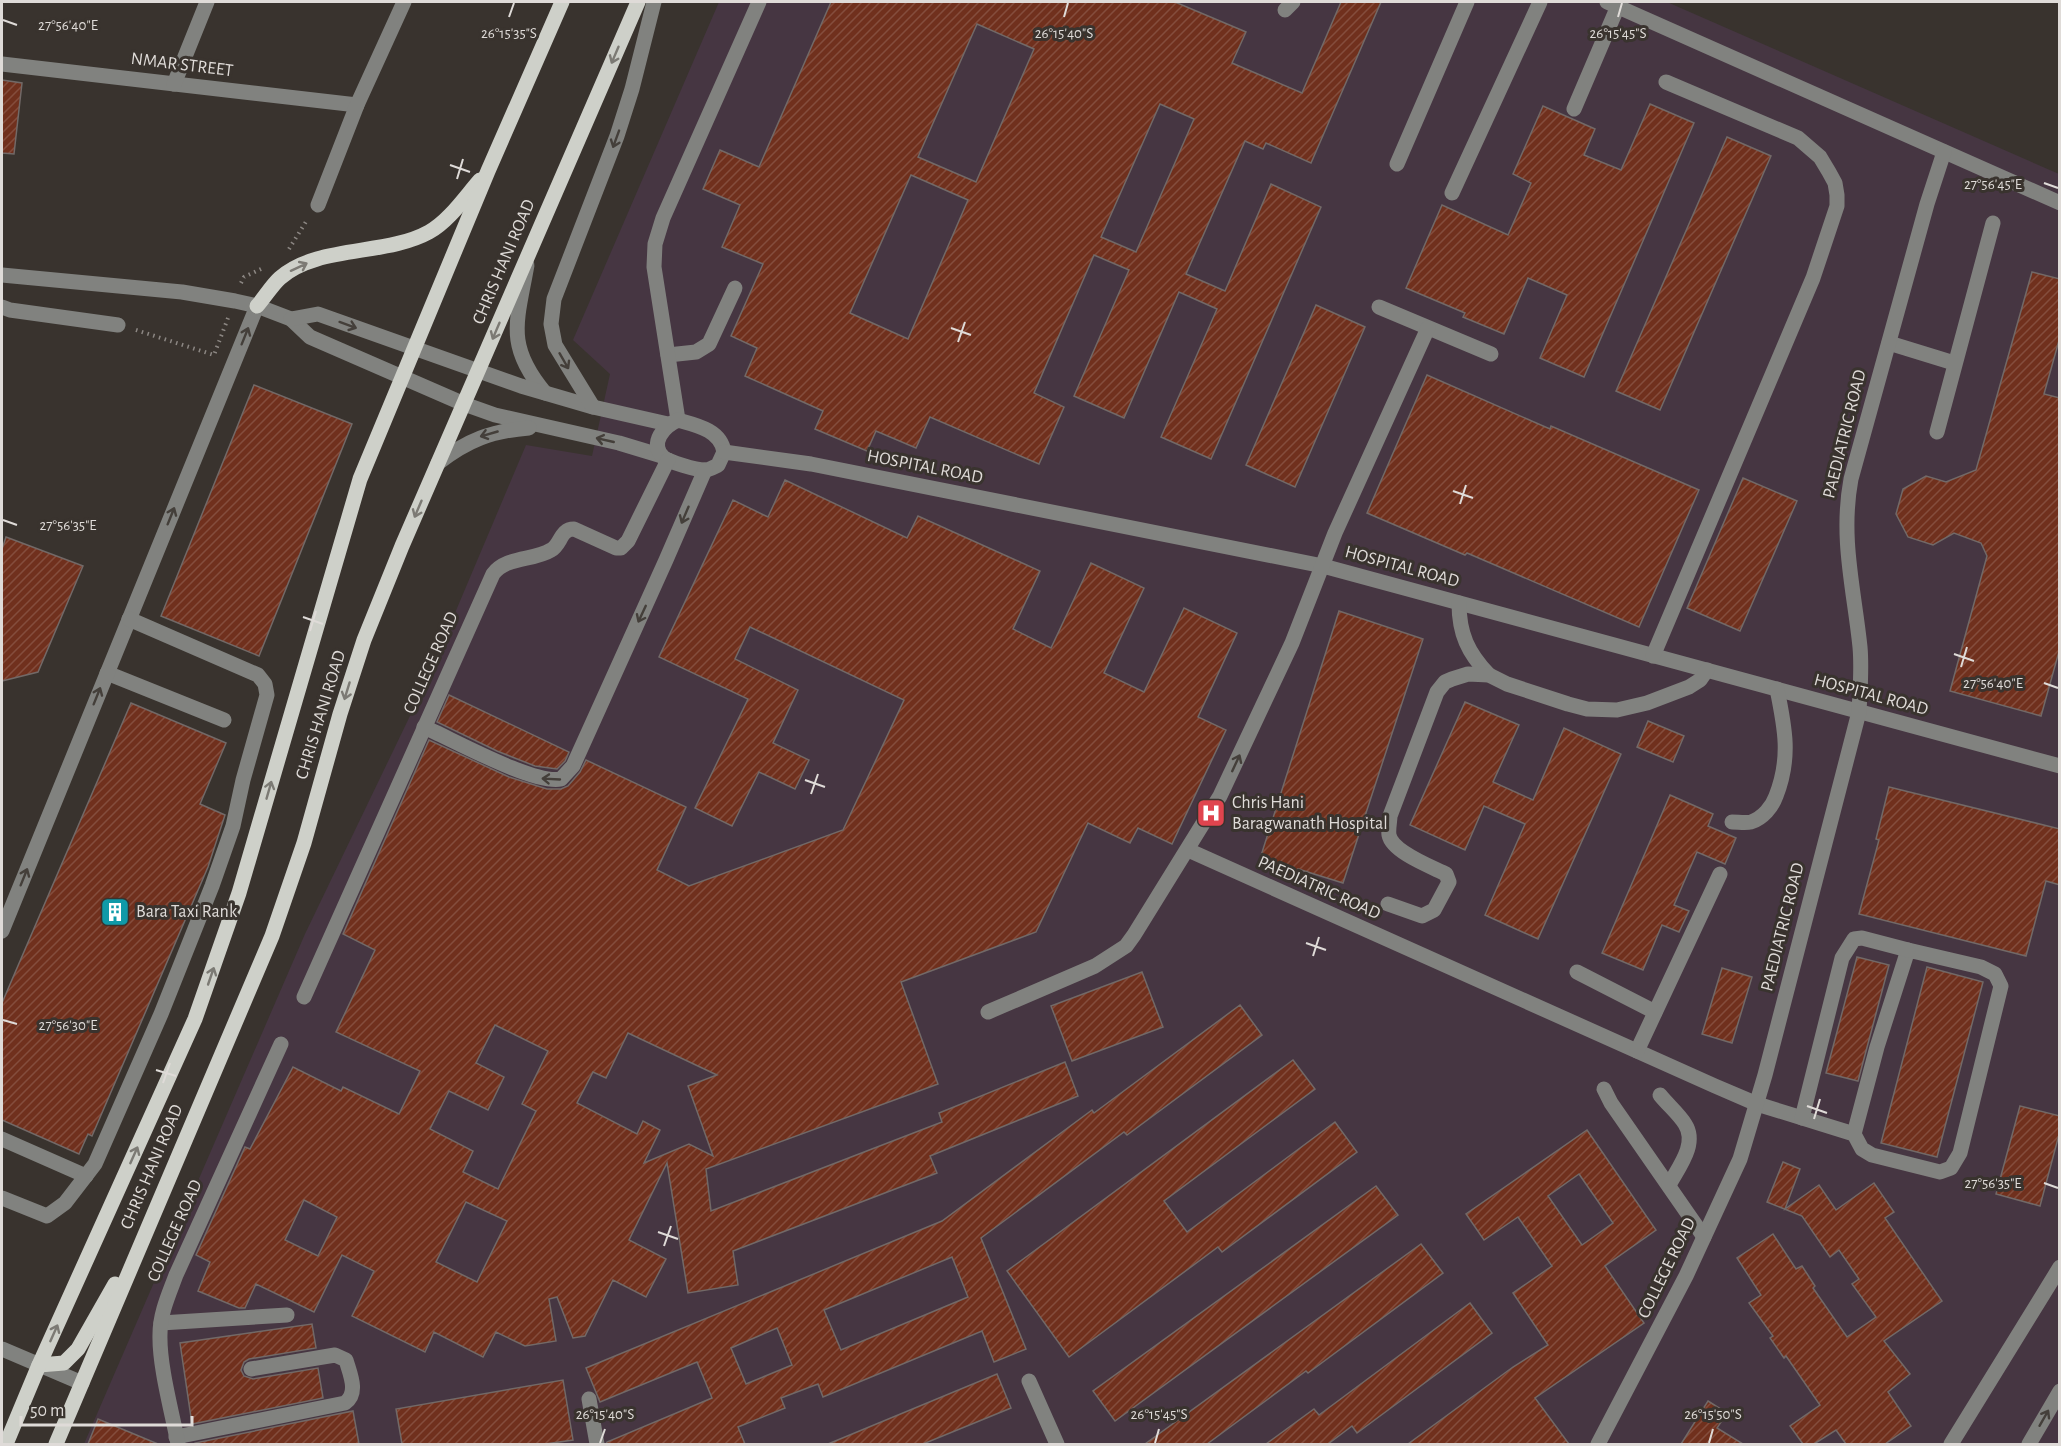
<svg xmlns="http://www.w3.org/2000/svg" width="2061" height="1446" font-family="'Alegreya Sans',sans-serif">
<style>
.medical{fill:#463642}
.building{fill:url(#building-hatch);stroke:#726967;stroke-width:1.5;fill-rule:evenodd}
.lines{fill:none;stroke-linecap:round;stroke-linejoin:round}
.path{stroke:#8c8783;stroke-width:4;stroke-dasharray:1.5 4.5;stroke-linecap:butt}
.minor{stroke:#81827f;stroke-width:15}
.major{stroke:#ced0c9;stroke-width:15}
.oneway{stroke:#7c7a74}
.oneway2{stroke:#443f3a}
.ticks{fill:none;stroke:#dfdbd8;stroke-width:2}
.labels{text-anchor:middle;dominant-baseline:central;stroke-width:6;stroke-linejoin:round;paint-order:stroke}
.street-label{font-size:18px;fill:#dfdbd8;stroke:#39332e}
.poi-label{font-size:18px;fill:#dfdbd8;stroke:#39332e;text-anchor:start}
.ticks-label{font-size:15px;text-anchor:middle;fill:#dfdbd8;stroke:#39332e;stroke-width:6;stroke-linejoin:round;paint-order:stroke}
</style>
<defs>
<pattern id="building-hatch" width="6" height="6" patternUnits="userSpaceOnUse" patternTransform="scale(1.5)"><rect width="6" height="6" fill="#70301d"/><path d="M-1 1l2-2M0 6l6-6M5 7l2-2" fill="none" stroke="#844d3d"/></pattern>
</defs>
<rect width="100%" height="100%" fill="#39332e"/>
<polygon class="medical" points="719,2 1667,2 2059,174 2059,1444 84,1444 305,934 422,691 526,445 592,456 610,374 573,340"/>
<g class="building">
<path d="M831 2H1175L1246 32 1232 63 1302 93 1341 2H1381L1311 163 1266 143 1263 149 1245 141 1186 274 1225 291 1271 184 1321 207 1211 459 1161 437 1217 309 1179 292 1124 418 1074 396 1129 270 1094 255 1034 393 1064 407 1039 464 930 417 916 448 876 431 867 451 815 429 823 411 745 376 757 348 731 336 763 264 722 247 740 205 703 189 720 150 759 167ZM977 24 1034 49 976 182 918 157ZM1160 104 1194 119 1136 252 1101 237ZM911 175 968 200 908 339 850 313Z"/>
<polygon points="2,80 22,83 14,154 2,153"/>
<polygon points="1650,104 1694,123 1584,377 1540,358 1567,295 1528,278 1504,334 1463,317 1465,313 1406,288 1442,205 1508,235 1531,183 1513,174 1543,106 1595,129 1584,155 1621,170"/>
<polygon points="1727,137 1771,156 1660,410 1616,391"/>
<polygon points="2032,272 2060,279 2060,337 2044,394 2060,398 2060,648 2041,716 1950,691 1987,556 1981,543 1954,533 1933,545 1908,537 1896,514 1903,489 1926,476 1946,482 1976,470"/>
<polygon points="1316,305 1365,327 1295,487 1246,465"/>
<polygon points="1427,375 1550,429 1551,426 1699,490 1639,627 1467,553 1465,555 1367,513"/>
<polygon points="254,385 352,424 259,656 161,616"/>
<polygon points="1743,478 1797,501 1740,631 1687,608"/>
<path d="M785 480 907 538 918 516 1040 571 1013 629 1051 648 1091 563 1144 588 1104 673 1144 692 1184 608 1237 633 1198 717 1226 730 1172 844 1138 828 1130 843 1088 823 1036 932 901 982 938 1084 706 1169 711 1211 942 1122 939 1113 1065 1062 1078 1096 930 1156 937 1173 733 1251 738 1285 688 1293 667 1163 629 1240 666 1259 646 1297 613 1280 585 1336 573 1338 557 1297 549 1299 556 1341 525 1346 496 1332 483 1357 434 1332 425 1352 352 1316 374 1271 342 1255 314 1312 256 1284 245 1308H239L198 1291 210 1262 196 1255 245 1147 250 1149 293 1067 341 1091 343 1087 399 1114 420 1071 336 1032 375 950 343 934 429 740 509 777 547 789H561L568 786 580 772 586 760 686 807 657 870 689 886 843 830 904 700 750 627 735 659 798 690 773 743 809 760 795 789 759 772 732 826 695 808 748 699 659 657 733 500 768 517ZM495 1025 548 1051 522 1104 536 1111 498 1189 463 1172 473 1151 430 1129 449 1091 488 1110 504 1077 476 1063ZM628 1033 717 1075 688 1086 713 1156 689 1144 644 1163 660 1130 643 1121 637 1134 577 1103 593 1072 606 1078ZM304 1200 337 1217 318 1256 285 1240ZM466 1202 507 1221 477 1282 436 1262Z"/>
<polygon points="6,537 83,566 38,672 2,681 2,549"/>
<polygon points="1339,611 1423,639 1343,883 1298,869 1293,878 1258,865"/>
<polygon points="449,695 569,752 565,761 557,769 535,766 497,751 437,722"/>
<polygon points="1465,702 1519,725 1493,782 1533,800 1564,728 1621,754 1538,939 1485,915 1525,824 1484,806 1465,850 1410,825"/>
<polygon points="131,703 226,743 200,804 225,815 208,867 92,1136 88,1134 79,1154 2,1120 2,1003"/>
<polygon points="1648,721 1684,736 1673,762 1637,747"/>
<polygon points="1889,787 2060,829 2060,885 2046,881 2026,956 1859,914 1879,840 1876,839"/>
<polygon points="1670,795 1713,814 1708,826 1736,838 1725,864 1697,852 1674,905 1689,911 1679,932 1662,925 1643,970 1602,953"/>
<polygon points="1857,957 1889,965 1858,1081 1826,1073"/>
<polygon points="1927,967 1983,982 1937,1157 1881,1143"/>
<polygon points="1722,968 1752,977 1732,1043 1702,1034"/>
<polygon points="1142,972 1163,1027 1072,1061 1051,1006"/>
<path d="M1240 1005 1262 1035 1127 1135 1124 1132 981 1238 1026 1349 994 1362 982 1331 823 1397 818 1384 781 1398 785 1408 738 1427 745 1444H606L607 1442 712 1398 697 1362 600 1402 586 1368 942 1221 1092 1110 1094 1113ZM952 1257 968 1297 841 1350 824 1310ZM777 1328 792 1365 746 1384 731 1348Z"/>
<polygon points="1293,1060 1315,1089 1164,1201 1187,1232 1335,1122 1357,1152 1222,1252 1218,1247 1069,1357 1007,1271"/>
<polygon points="2020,1106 2060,1116 2060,1131 2040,1206 1996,1194"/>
<path d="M1587 1130 1656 1230 1605 1266 1644 1323 1535 1398 1569 1444H1408L1513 1367 1548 1345 1513 1293 1552 1266 1518 1217 1484 1240 1466 1214ZM1579 1174 1613 1223 1582 1245 1548 1196Z"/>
<polygon points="1783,1162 1800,1169 1785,1209 1819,1185 1836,1210 1874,1183 1894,1212 1885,1218 1942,1301 1884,1341 1910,1374 1888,1392 1911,1426 1885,1444 1846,1444 1836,1430 1814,1444 1803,1444 1790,1426 1820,1405 1786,1356 1784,1358 1770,1338 1773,1336 1749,1303 1761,1295 1737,1258 1773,1234 1796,1269 1802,1266 1815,1286 1813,1288 1847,1337 1876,1317 1852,1284 1859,1279 1839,1250 1830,1257 1802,1216 1767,1202"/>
<polygon points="1376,1186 1398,1215 1115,1421 1093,1391"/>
<polygon points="1421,1244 1443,1273 1308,1373 1306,1371 1207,1444 1145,1444"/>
<polygon points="1470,1303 1492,1333 1357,1433 1352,1426 1328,1444 1266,1444 1314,1409 1319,1415"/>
<polygon points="312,1324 316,1348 249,1359 244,1362 241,1370 244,1376 253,1379 318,1368 323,1398 192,1424 180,1343"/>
<polygon points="997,1374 1011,1408 923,1444 828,1444"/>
<polygon points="563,1380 573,1440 545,1444 402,1444 396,1409"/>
<polygon points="1708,1401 1727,1413 1717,1428 1743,1444 1681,1444"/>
<polygon points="353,1411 359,1444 195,1444 195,1443"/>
<polygon points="98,1419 158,1444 88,1444"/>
</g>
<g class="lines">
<g class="path">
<polyline points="289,249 307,220"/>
<polyline points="241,283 244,277 261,269"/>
<polyline points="136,330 214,355 228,318"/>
</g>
<g class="minor">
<polyline points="1607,2 2060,203"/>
<polyline points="1285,10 1293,2"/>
<polyline points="2,64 357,105"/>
<polyline points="174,84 207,2"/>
<polyline points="1574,109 1618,6"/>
<polyline points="1397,164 1467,2"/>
<polyline points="1452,193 1540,2"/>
<polyline points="318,205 357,105 404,2"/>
<path d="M527 265C517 322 505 345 545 393"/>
<polyline points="2,275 182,292 235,301 257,306 291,319 310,337 464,404 495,415 619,443 662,456"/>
<polyline points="2,307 10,310 118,325"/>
<polyline points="1379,307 1491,354"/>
<polyline points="291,319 318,314 521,386 593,407 668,424"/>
<polyline points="1889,343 1954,363"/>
<polyline points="668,355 696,352 709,344 735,288"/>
<polyline points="593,407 555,345 551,324 554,299 617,136 632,89 654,2"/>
<polyline points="678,420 654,267 655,244 663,218 759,2"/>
<path d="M678 420C696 425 721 430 724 452L718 465C714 467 709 470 705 470 696 470 669 462 663 457 649 443 664 426 678 420Z"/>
<polyline points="1937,432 1993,223"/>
<polyline points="724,452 811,464 1323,566 2060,766"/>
<path d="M438 463C468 440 491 431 529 428"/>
<path d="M1459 603C1459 634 1468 653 1489 675"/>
<polyline points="1653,656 1813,278 1837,206 1837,195 1835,183 1829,172 1820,157 1798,138 1666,82"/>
<polyline points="107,673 224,720"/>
<path d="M424 727C452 739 534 785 561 779L573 766 666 560 705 470"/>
<path d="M1732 822C1738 822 1746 823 1751 822 1763 818 1772 807 1776 796 1791 758 1785 728 1777 689"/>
<polyline points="1188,850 1715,1086 1757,1104 1854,1134 1862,1149 1872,1155 1940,1172 1951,1168 1960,1153 2001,986 1995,974 1981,967 1908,950 1877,1047 1854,1134"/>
<path d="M1388 904 1422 916 1434 910 1449 882 1446 874C1432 867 1392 852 1389 835 1388 829 1390 821 1390 816L1437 692 1445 682 1452 679 1468 674 1489 675 1507 684 1568 704 1587 709 1617 710 1647 703 1689 687 1700 680 1707 670"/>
<polyline points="2,931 257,306"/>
<polyline points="1577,972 1655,1012"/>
<path d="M304 997 493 574C507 556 533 561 551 550 561 545 560 529 574 529L616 548H621L628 541 668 460"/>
<polyline points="988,1012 1095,966 1126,946 1134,935 1220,796 1292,643 1335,533 1428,328"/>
<polyline points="1637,1051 1720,874"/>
<polyline points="1604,1089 1611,1103 1704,1237"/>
<path d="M1660 1095C1668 1105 1679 1114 1685 1124 1698 1144 1678 1168 1669 1185"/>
<polyline points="1802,1118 1842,958 1854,939 1862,938 1908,950"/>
<polyline points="2,1139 86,1176"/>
<polyline points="2,1198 47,1216 65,1203 95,1164 161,1014 212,886 233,826 243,780 267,695 265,684 258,675 129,619"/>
<polyline points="161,1323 287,1315"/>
<polyline points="2,1349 82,1383"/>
<polyline points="1029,1381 1057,1444"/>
<polyline points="589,1399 597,1444"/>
<path d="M176 1437 345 1403C359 1393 350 1374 346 1360L335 1355 251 1369"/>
<path d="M178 1444C172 1412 159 1366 160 1334 160 1313 169 1294 176 1275L281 1044"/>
<path d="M1598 1444 1686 1276 1740 1159 1765 1075 1859 712C1860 690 1862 669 1860 647 1854 589 1840 538 1851 479L1927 204 1944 152"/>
<polyline points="1951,1444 2060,1267"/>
<polyline points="2029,1444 2060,1391"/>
</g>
<g class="major">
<path d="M257 306C265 297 272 285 280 278 317 245 386 256 429 232 449 221 465 197 480 180"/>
<polyline points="39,1365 64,1363 78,1349 115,1284"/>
<polyline points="6,1444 39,1365 195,1019 239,893 360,479 488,171 562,2"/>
<polyline points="56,1444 272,936 304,843 340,714 364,640 402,546 638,2"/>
</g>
</g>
<defs><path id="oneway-shaft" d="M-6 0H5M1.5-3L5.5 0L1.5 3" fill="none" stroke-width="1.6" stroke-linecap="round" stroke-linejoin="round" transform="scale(1.5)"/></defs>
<g class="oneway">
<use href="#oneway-shaft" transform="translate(615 55) rotate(113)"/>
<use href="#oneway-shaft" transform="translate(299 267) rotate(-25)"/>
<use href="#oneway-shaft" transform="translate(496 331) rotate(113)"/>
<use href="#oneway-shaft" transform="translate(418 509) rotate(113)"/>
<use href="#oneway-shaft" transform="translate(347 691) rotate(107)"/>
<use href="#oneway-shaft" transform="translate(269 790) rotate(-74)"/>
<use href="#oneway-shaft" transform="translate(211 976) rotate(-71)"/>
<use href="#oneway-shaft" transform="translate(134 1155) rotate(-66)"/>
<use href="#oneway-shaft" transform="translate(54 1333) rotate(-66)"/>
</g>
<g class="oneway2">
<use href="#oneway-shaft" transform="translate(616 139) rotate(110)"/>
<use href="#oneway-shaft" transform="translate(348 325) rotate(20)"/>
<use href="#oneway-shaft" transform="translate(245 336) rotate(-68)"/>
<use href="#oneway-shaft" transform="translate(564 361) rotate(60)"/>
<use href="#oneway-shaft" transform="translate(489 434) rotate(164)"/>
<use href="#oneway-shaft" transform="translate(605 440) rotate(-167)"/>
<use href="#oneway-shaft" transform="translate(685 515) rotate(113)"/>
<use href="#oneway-shaft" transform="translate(171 516) rotate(-68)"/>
<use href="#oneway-shaft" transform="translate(642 614) rotate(115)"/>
<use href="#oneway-shaft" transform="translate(97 696) rotate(-68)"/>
<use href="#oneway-shaft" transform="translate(1236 763) rotate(-65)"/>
<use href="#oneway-shaft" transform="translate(551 779) rotate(-177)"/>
<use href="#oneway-shaft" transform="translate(24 877) rotate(-68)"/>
<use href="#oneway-shaft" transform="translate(2044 1418) rotate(-60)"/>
</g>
<path class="ticks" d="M509 17 514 3M1064 17 1068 3M1618 17 1622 3M3 20 17 25M450 165 470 172M457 179 463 159M2044 183 2058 188M951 328 971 335M958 342 965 322M1453 491 1473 498M1460 504 1466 485M3 520 17 525M303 617 323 624M310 631 316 611M1954 654 1974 661M1961 667 1967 647M2044 683 2058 688M805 780 825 787M811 794 818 774M1306 943 1326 950M1313 956 1319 937M3 1020 17 1024M156 1070 176 1076M163 1083 170 1063M1807 1106 1827 1113M1814 1119 1820 1099M2044 1183 2058 1188M658 1232 678 1239M664 1246 671 1226M600 1443 605 1429M1155 1443 1159 1429M1709 1443 1713 1429"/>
<defs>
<g id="hospital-square" transform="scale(1.5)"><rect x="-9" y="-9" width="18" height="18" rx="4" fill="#e0444e" stroke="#39332e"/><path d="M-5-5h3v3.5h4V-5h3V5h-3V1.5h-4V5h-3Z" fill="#fff"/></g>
<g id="building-square" transform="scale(1.5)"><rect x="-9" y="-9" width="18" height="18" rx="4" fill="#0f9aa8" stroke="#39332e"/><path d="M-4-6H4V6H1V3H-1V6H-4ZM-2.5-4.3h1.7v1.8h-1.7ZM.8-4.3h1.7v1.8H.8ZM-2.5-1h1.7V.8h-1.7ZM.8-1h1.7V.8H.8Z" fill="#fff"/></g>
</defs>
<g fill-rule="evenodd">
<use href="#hospital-square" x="1211" y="813"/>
<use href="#building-square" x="115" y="912"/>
</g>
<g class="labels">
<g class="street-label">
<text transform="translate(182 65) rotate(7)">NMAR STREET</text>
<text transform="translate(504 262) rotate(-67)">CHRIS HANI ROAD</text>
<text transform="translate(1845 434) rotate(-76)">PAEDIATRIC ROAD</text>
<text transform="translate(925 467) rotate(11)">HOSPITAL ROAD</text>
<text transform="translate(1402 567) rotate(15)">HOSPITAL ROAD</text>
<text transform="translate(431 663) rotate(-66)">COLLEGE ROAD</text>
<text transform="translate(1871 695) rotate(15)">HOSPITAL ROAD</text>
<text transform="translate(321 715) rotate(-73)">CHRIS HANI ROAD</text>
<text transform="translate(1319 888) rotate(24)">PAEDIATRIC ROAD</text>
<text transform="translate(1783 927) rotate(-76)">PAEDIATRIC ROAD</text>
<text transform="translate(152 1167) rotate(-67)">CHRIS HANI ROAD</text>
<text transform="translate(175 1231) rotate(-66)">COLLEGE ROAD</text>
<text transform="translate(1667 1268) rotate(-64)">COLLEGE ROAD</text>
</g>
<g class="poi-label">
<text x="1232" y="803">Chris Hani<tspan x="1232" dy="21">Baragwanath Hospital</tspan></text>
<text x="136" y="912">Bara Taxi Rank</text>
</g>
</g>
<g class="ticks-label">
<text x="68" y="30">27°56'40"E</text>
<text x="509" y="38">26°15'35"S</text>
<text x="1064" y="38">26°15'40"S</text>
<text x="1618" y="38">26°15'45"S</text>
<text x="1993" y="189">27°56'45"E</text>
<text x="68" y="530">27°56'35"E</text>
<text x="1993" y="688">27°56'40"E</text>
<text x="68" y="1030">27°56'30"E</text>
<text x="1993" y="1188">27°56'35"E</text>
<text x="605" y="1419">26°15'40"S</text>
<text x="1159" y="1419">26°15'45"S</text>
<text x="1713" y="1419">26°15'50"S</text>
</g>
<rect width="2061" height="1446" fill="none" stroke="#dfdbd8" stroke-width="6"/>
<path d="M21 1416v9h171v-9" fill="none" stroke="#dfdbd8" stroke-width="3"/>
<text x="30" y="1416" font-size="18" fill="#dfdbd8" stroke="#39332e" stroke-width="4.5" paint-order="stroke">50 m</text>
</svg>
